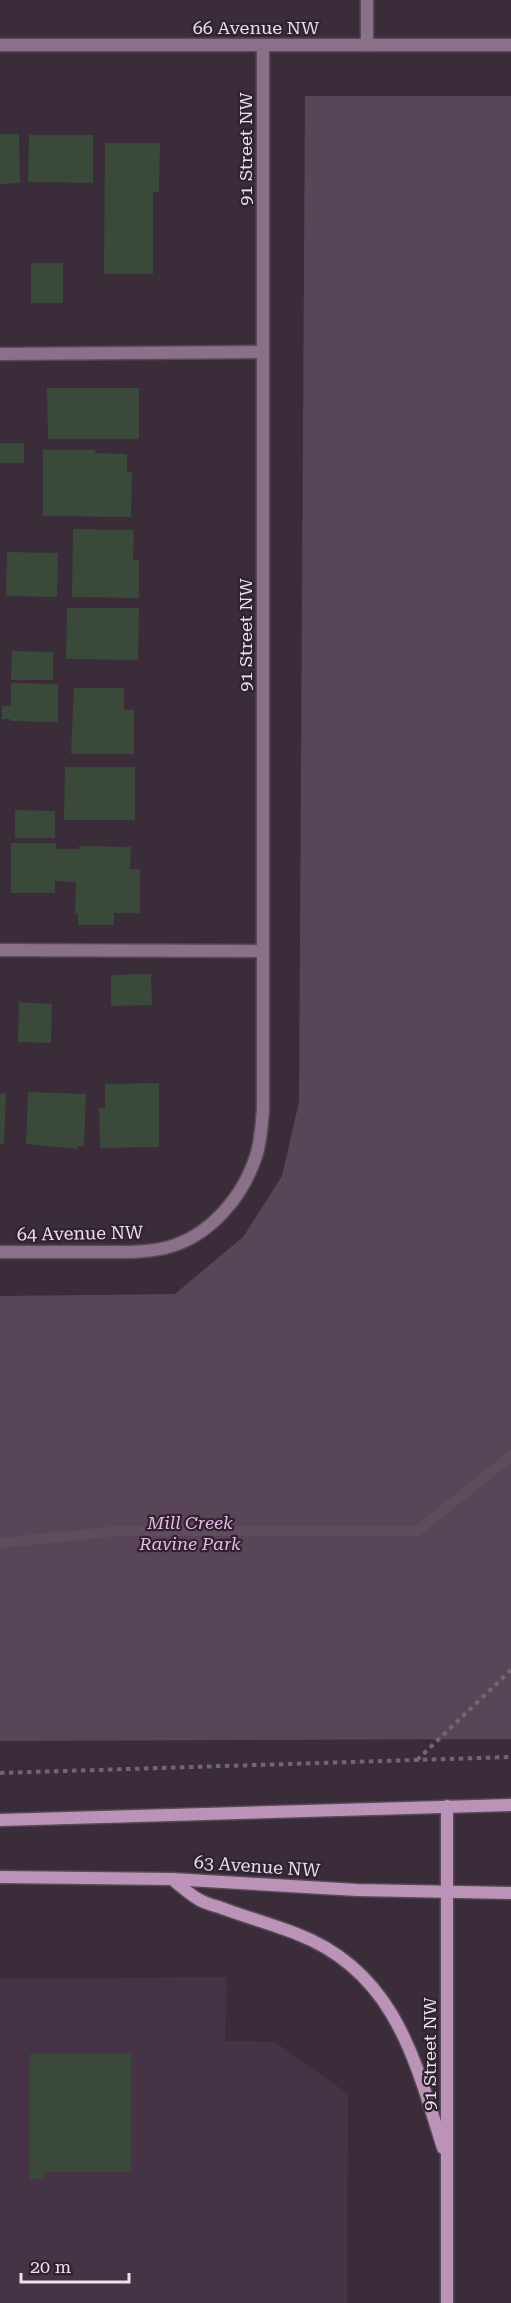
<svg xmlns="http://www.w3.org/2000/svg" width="511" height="2303" font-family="'Roboto Serif',serif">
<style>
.built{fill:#473346}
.green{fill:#584557}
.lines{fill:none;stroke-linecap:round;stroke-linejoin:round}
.stream{stroke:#5d4d5d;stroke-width:10}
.building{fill:#3a493a}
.service-casing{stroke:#574956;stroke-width:15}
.minor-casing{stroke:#574956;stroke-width:15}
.tertiary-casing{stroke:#574956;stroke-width:15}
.secondary-casing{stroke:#574956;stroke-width:15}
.path{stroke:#736672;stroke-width:4;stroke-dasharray:4.5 4.5;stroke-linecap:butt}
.service{stroke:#8a7088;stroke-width:12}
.minor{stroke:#8a7088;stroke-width:12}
.tertiary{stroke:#8a7088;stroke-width:12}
.secondary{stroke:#bb93b9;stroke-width:12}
.labels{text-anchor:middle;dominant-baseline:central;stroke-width:4.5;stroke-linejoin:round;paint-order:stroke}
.street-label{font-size:18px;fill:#eae1ea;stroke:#312230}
.park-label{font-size:18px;font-style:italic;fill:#e8bbe5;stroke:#312230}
</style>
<rect width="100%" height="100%" fill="#3b2c3a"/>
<polygon class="built" points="227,1977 225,2041 275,2042 348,2094 347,2303 0,2303 0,1979"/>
<polygon class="green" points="305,96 511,96 511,1739 0,1741 0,1296 175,1294 243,1237 282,1176 299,1102"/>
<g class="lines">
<polyline class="stream" points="0,1543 118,1531 417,1531 511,1456"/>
</g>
<g class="building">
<polygon points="0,134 19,134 20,183 0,184"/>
<polygon points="29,135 93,135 93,183 28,182"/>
<polygon points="105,143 160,143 159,192 153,192 153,274 104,274"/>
<rect x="31" y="263" width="32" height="40"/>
<polygon points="47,388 139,388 139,439 48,439"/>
<rect x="0" y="443" width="24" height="20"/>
<polygon points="43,450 95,450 95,453 127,454 127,472 132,472 131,517 43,516"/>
<polygon points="73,529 134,530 133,560 139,560 139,598 72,597"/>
<polygon points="7,552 58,553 57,597 6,596"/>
<polygon points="67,608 139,608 138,660 66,659"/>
<polygon points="12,651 53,652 53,680 11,680"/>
<polygon points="11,683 58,684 58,722 10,721 10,719 2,719 2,706 11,706"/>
<polygon points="74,688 124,688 124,710 134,710 134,754 71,754"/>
<polygon points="65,767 135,767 135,820 64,820"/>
<polygon points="15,810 55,811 55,838 15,838"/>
<polygon points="11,843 56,843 56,849 79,849 79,846 131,847 130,869 140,869 140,913 114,913 114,925 78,925 78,913 75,913 76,882 55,881 55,893 11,893"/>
<polygon points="151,974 152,1005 111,1006 111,975"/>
<polygon points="19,1002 52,1004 51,1043 18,1042"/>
<polygon points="159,1083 159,1147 100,1148 99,1108 105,1108 105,1084"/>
<polygon points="28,1092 86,1094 84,1146 78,1146 78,1149 26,1144"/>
<polygon points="0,1093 6,1094 4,1145 0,1144"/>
<polygon points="30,2054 131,2054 131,2172 43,2172 43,2179 30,2179"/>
</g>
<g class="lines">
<g class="service-casing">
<g id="service">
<polyline points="367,0 367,45"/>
<polyline points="0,354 263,352"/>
<polyline points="0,950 262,951"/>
</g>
</g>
<g class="minor-casing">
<path id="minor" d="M0 1252C32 1252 64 1252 96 1252 119 1252 143 1253 165 1248 210 1237 244 1196 257 1153 261 1139 262 1123 263 1108V45"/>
</g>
<g class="tertiary-casing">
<polyline id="tertiary" points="0,45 511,45"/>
</g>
<g class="secondary-casing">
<g id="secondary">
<polyline points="0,1820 511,1805"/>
<polyline points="0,1877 172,1879 357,1890 511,1893"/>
<path d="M172 1879C181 1886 189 1894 198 1899 204 1903 212 1905 219 1907 245 1917 272 1924 297 1934 394 1971 415 2059 443 2148"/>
<polyline points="447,2303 447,1806"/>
</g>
</g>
<g class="path">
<polyline points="417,1760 511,1670"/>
<polyline points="0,1773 511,1757"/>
</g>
<use href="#service" class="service"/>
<use href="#minor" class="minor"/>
<use href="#tertiary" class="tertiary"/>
<use href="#secondary" class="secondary"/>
</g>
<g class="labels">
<g class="street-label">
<text x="256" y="27">66 Avenue NW</text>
<text transform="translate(245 149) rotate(-90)">91 Street NW</text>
<text transform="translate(245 635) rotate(-90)">91 Street NW</text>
<text transform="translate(80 1233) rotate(-1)">64 Avenue NW</text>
<text transform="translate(257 1866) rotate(4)">63 Avenue NW</text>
<text transform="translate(429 2054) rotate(-90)">91 Street NW</text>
</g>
<g class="park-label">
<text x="190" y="1522">Mill Creek<tspan x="190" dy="21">Ravine Park</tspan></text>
</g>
</g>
<path d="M21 2273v9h108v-9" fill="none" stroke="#eae1ea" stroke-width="3"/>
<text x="30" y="2273" font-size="18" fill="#eae1ea" stroke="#312230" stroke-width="4.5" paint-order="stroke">20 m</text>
</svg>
